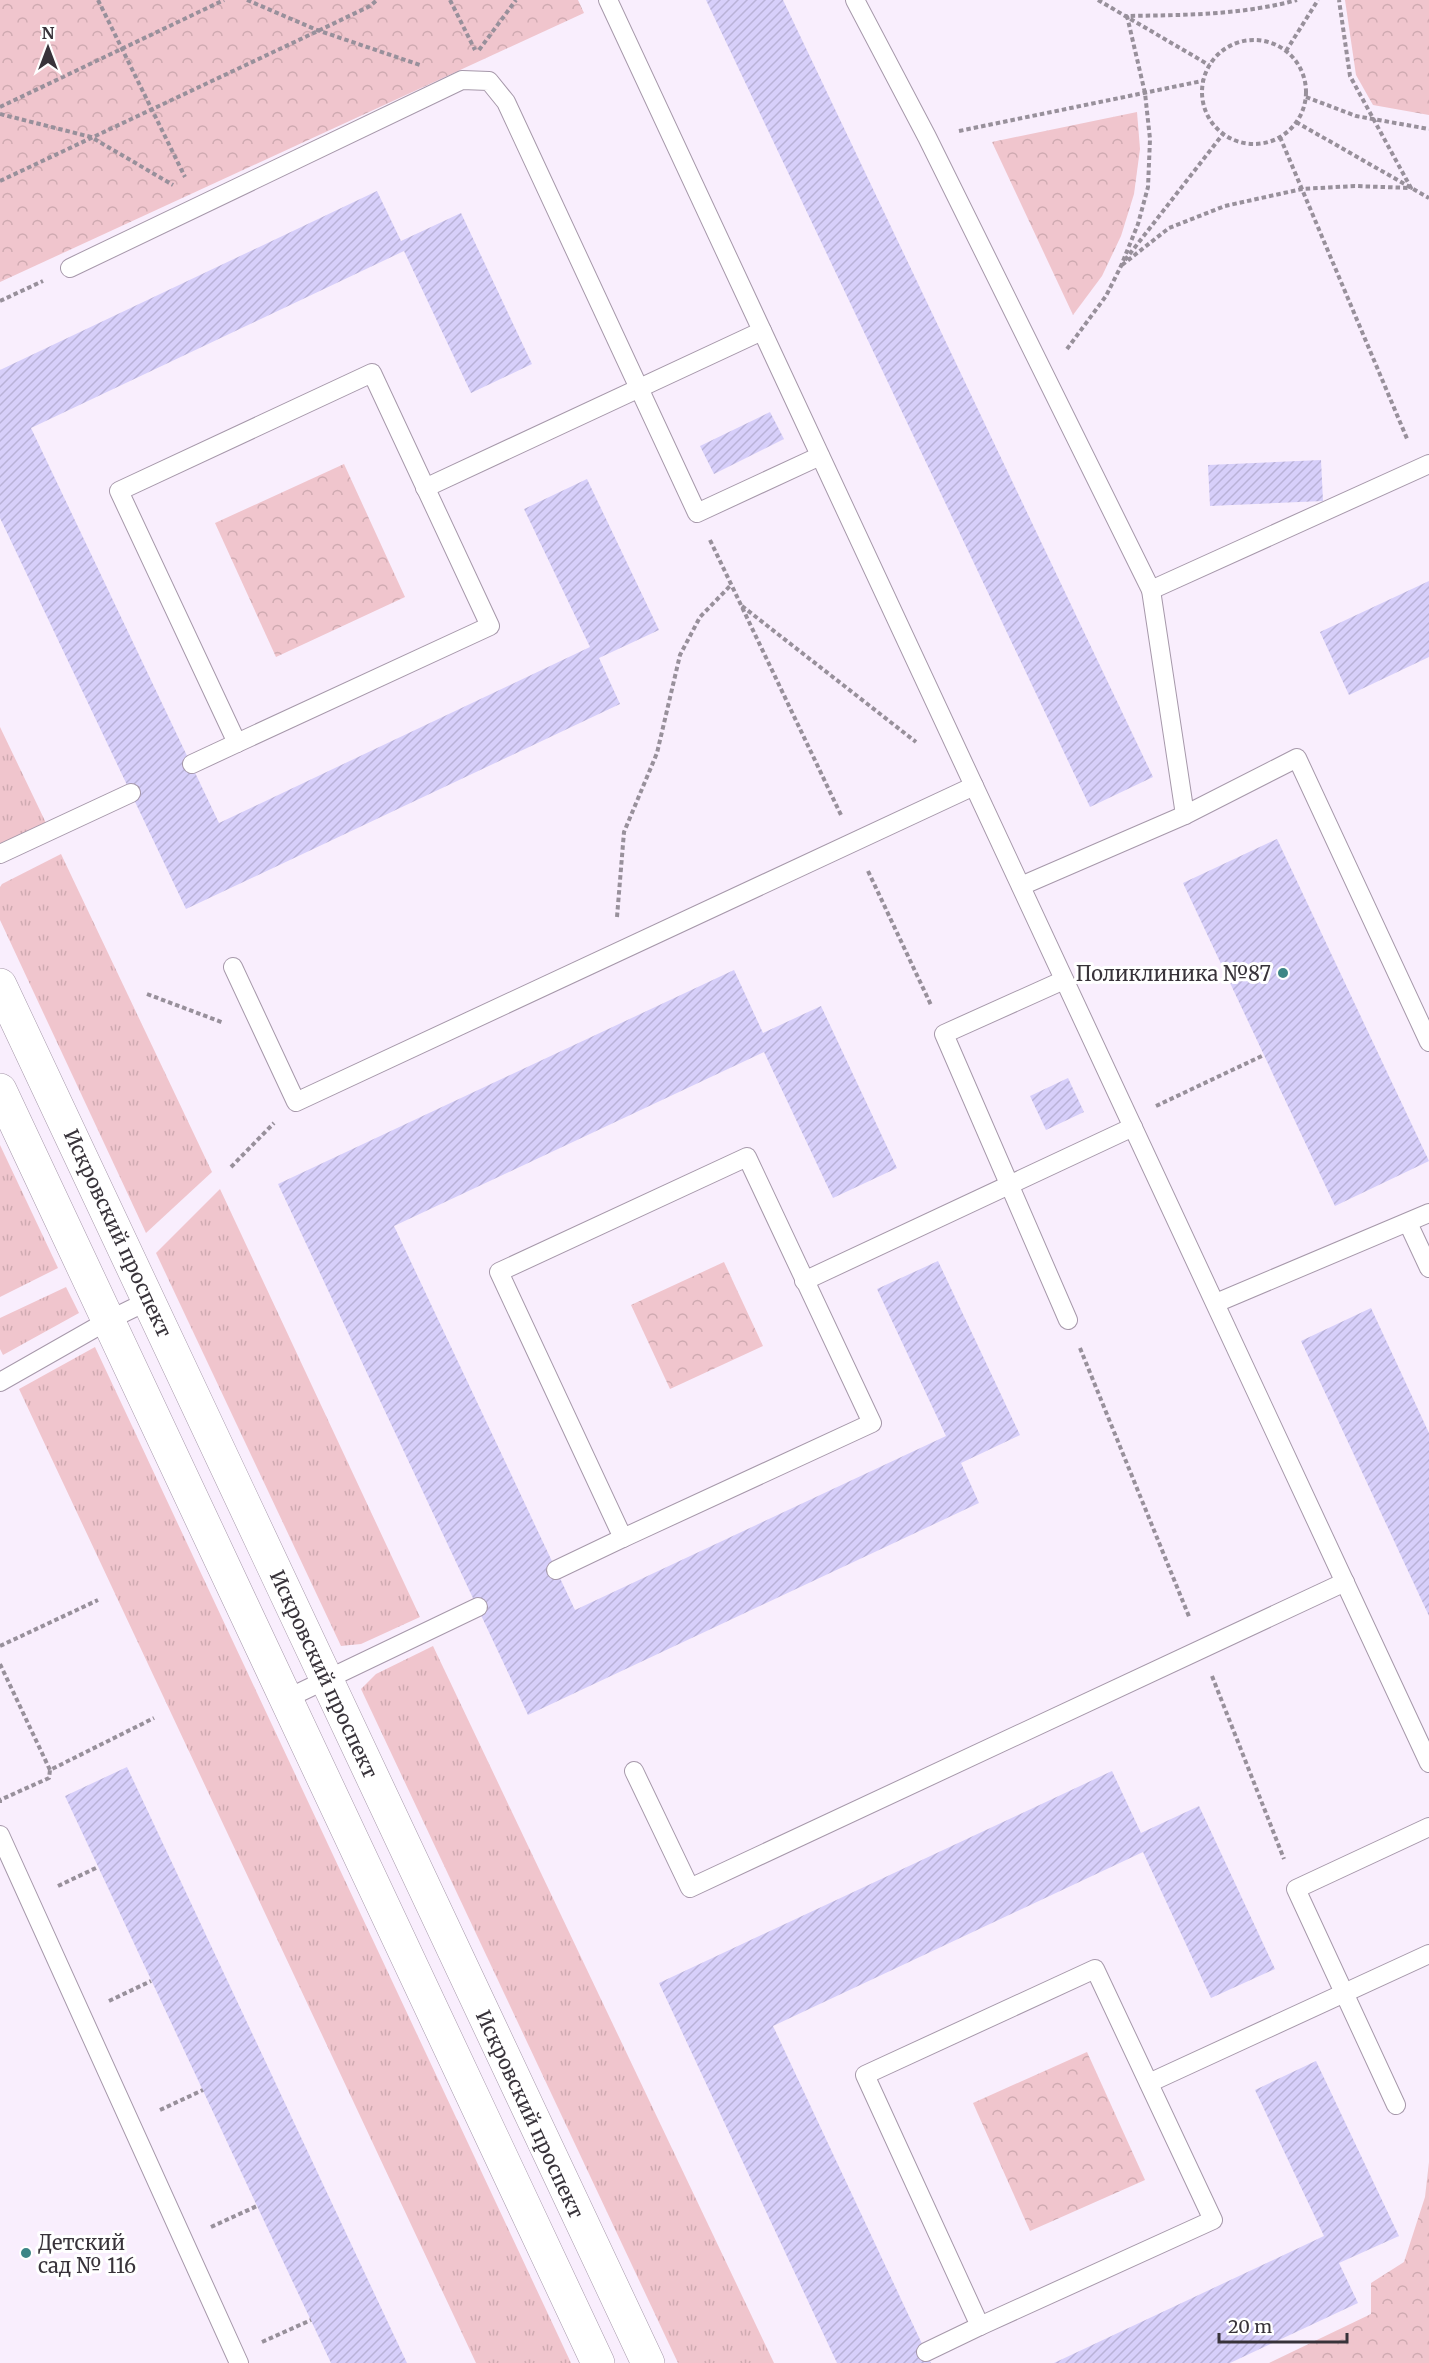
<svg xmlns="http://www.w3.org/2000/svg" width="1429" height="2363" font-family="Merriweather,serif">
<style>
.grass{fill:url(#grass-tufts)}
.forest{fill:url(#forest-crowns)}
.building{fill:url(#building-hatch)}
.lines{fill:none;stroke-linecap:round;stroke-linejoin:round}
.service-casing{stroke:#a698aa;stroke-width:20}
.tertiary-casing{stroke:#a698aa;stroke-width:34}
.path{stroke:#98909b;stroke-width:4;stroke-dasharray:4.5 3;stroke-linecap:butt}
.service{stroke:#fff;stroke-width:18}
.tertiary{stroke:#fff;stroke-width:33}
.poi-dot{fill:#3c8586;stroke:#fff;stroke-width:2}
.labels{text-anchor:middle;dominant-baseline:central;stroke-width:6;stroke-linejoin:round;paint-order:stroke}
.poi-label{font-size:20px;fill:#38333a;stroke:#fff;text-anchor:end}
.street-label{font-size:20px;fill:#38333a;stroke:#fff}
</style>
<defs>
<pattern id="grass-tufts" width="24" height="20" patternUnits="userSpaceOnUse" patternTransform="scale(1.5)"><rect width="24" height="20" fill="#f0c5cd"/><path d="M3 7l-1-3M5 7V3M7 7l1-3M15 17l-1-3M17 17v-4M19 17l1-3" fill="none" stroke="#cfaab1"/></pattern>
<pattern id="forest-crowns" width="20" height="18" patternUnits="userSpaceOnUse" patternTransform="scale(1.5)"><rect width="20" height="18" fill="#f0c5cd"/><path d="M2 6a3 3 0 1 1 6 0M12 15a3 3 0 1 1 6 0" fill="none" stroke="#cfaab1"/></pattern>
<pattern id="building-hatch" width="6" height="6" patternUnits="userSpaceOnUse" patternTransform="scale(1.5)"><rect width="6" height="6" fill="#d7cffa"/><path d="M-1 1l2-2M0 6l6-6M5 7l2-2" fill="none" stroke="#b9b2d7"/></pattern>
</defs>
<rect width="100%" height="100%" fill="#f9eefd"/>
<g class="grass">
<polygon points="0,727 46,823 0,845"/>
<polygon points="61,854 212,1172 146,1233 0,920 0,887 2,884"/>
<polygon points="0,1145 58,1268 0,1297"/>
<polygon points="220,1189 420,1617 361,1644 341,1646 156,1253"/>
<polygon points="66,1287 79,1313 3,1355 0,1349 0,1318"/>
<polygon points="95,1347 571,2363 476,2363 19,1389"/>
<polygon points="433,1646 774,2363 678,2363 361,1689 376,1674"/>
</g>
<g class="forest">
<polygon points="0,0 578,0 584,13 0,282"/>
<polygon points="1345,0 1429,0 1429,115 1373,105 1356,75"/>
<polygon points="1137,112 1140,149 1134,194 1121,236 1102,276 1073,315 992,142"/>
<polygon points="344,464 405,597 276,657 215,523"/>
<polygon points="724,1262 763,1346 670,1389 631,1305"/>
<polygon points="1087,2052 1145,2180 1030,2231 973,2103"/>
<polygon points="1429,2162 1429,2363 1269,2363 1371,2314 1371,2283 1404,2262 1425,2197"/>
</g>
<g class="building">
<polygon points="706,0 783,0 1153,777 1090,807"/>
<polygon points="377,191 401,241 461,213 532,364 471,393 404,251 31,428 219,823 590,647 524,509 587,479 659,630 599,658 620,704 186,909 0,518 0,370"/>
<polygon points="770,412 784,439 714,474 700,446"/>
<polygon points="1321,460 1323,501 1210,506 1208,465"/>
<polygon points="1429,581 1429,657 1349,695 1320,632"/>
<polygon points="1277,839 1429,1161 1335,1206 1183,883"/>
<polygon points="734,970 763,1033 821,1006 897,1168 833,1198 764,1052 394,1226 575,1610 946,1436 877,1289 938,1261 1020,1435 961,1463 979,1503 528,1715 278,1184"/>
<polygon points="1068,1078 1084,1112 1046,1130 1030,1096"/>
<polygon points="1371,1308 1429,1433 1429,1616 1301,1341"/>
<polygon points="127,1767 407,2363 331,2363 257,2206 65,1796"/>
<polygon points="1112,1771 1141,1833 1199,1806 1275,1969 1211,1998 1143,1852 773,2026 931,2363 837,2363 659,1983"/>
<polygon points="1316,2061 1399,2236 1339,2263 1358,2303 1230,2363 1054,2363 1324,2236 1255,2090"/>
</g>
<g class="lines">
<g class="service-casing">
<g id="service">
<polyline points="608,0 1429,1763"/>
<polyline points="855,0 927,137 1151,590 1185,815"/>
<polyline points="70,268 462,80 489,81 506,102 697,513 820,456"/>
<polygon points="372,373 490,626 237,743 119,491"/>
<polyline points="425,488 762,331"/>
<polyline points="1151,590 1429,464"/>
<polyline points="192,764 237,743"/>
<polyline points="0,854 131,793"/>
<polyline points="1021,886 1185,815 1297,758 1429,1042"/>
<polyline points="233,967 296,1102 974,786"/>
<polyline points="1064,980 944,1034 1068,1320"/>
<polygon points="747,1157 872,1423 623,1538 499,1272"/>
<polyline points="1408,1223 1429,1268"/>
<polyline points="804,1281 1133,1127"/>
<polyline points="1216,1303 1429,1213"/>
<polyline points="0,1382 109,1320 150,1300"/>
<polyline points="556,1570 623,1538"/>
<polyline points="286,1699 478,1607"/>
<polyline points="634,1771 690,1888 1345,1582"/>
<polyline points="0,1835 239,2363"/>
<polygon points="1095,1969 1213,2220 980,2326 865,2075"/>
<polyline points="1149,2083 1429,1954"/>
<polyline points="1396,2105 1296,1889 1429,1827"/>
<polyline points="926,2352 980,2326"/>
</g>
</g>
<g class="tertiary-casing">
<g id="tertiary">
<polyline points="0,985 648,2363"/>
<polyline points="0,1090 598,2363"/>
</g>
</g>
<g class="path">
<polyline points="98,0 185,177"/>
<polyline points="247,0 317,30 420,65"/>
<polyline points="450,0 475,50"/>
<polyline points="1098,0 1209,65"/>
<circle cx="1254" cy="92" r="52"/>
<polyline points="479,50 516,0"/>
<polyline points="1286,51 1318,0"/>
<polyline points="1306,97 1356,116 1429,129"/>
<polyline points="0,107 224,0"/>
<polyline points="0,114 91,137 173,185"/>
<polyline points="1296,122 1429,198"/>
<polyline points="959,131 1202,81"/>
<polyline points="1280,137 1408,441"/>
<polyline points="0,181 320,30 370,6 377,0"/>
<polyline points="1125,260 1223,134"/>
<polyline points="1122,265 1169,228 1225,206 1302,189 1355,186 1411,188 1350,76 1339,0"/>
<polyline points="0,301 43,281"/>
<path d="M1067 349 1106 296 1121 266 1138 224 1148 187 1150 139 1145 93 1127 16C1185 15 1242 15 1297 0"/>
<polyline points="710,540 841,815"/>
<polyline points="742,606 916,742"/>
<polyline points="868,871 931,1005"/>
<polyline points="617,917 624,832 657,753 680,655 700,617 731,585"/>
<polyline points="147,994 224,1023"/>
<polyline points="1156,1106 1264,1055"/>
<polyline points="231,1167 274,1123"/>
<polyline points="1080,1348 1190,1619"/>
<polyline points="0,1646 98,1600"/>
<polyline points="0,1664 50,1770"/>
<polyline points="1212,1676 1284,1859"/>
<polyline points="0,1803 0,1800 49,1778 50,1770 154,1718"/>
<polyline points="58,1886 98,1867"/>
<polyline points="109,2001 151,1981"/>
<polyline points="160,2110 203,2090"/>
<polyline points="211,2227 257,2206"/>
<polyline points="262,2342 311,2320"/>
</g>
<use href="#service" class="service"/>
<use href="#tertiary" class="tertiary"/>
</g>
<g class="poi-dot">
<circle cx="1283" cy="973" r="6"/>
<circle cx="26" cy="2253" r="6"/>
</g>
<g class="labels">
<g class="poi-label">
<text x="1271" y="973">Поликлиника №87</text>
<text x="38" y="2242" text-anchor="start">Детский<tspan x="38" dy="23">сад № 116</tspan></text>
</g>
<g class="street-label">
<text transform="translate(118 1233) rotate(65)">Искровский проспект</text>
<text transform="translate(324 1674) rotate(65)">Искровский проспект</text>
<text transform="translate(530 2114) rotate(65)">Искровский проспект</text>
</g>
</g>
<g transform="translate(48 48)" stroke="#ffffff" stroke-width="4.5" paint-order="stroke">
<path d="M0-4.5L10 22L0 15L-10 22Z" fill="#38333a"/>
<text y="-9" font-size="16" font-weight="bold" text-anchor="middle" fill="#38333a">N</text>
</g>
<path d="M1219 2333v9h128v-9" fill="none" stroke="#38333a" stroke-width="3"/>
<text x="1228" y="2333" font-size="18" fill="#38333a" stroke="#ffffff" stroke-width="4.5" paint-order="stroke">20 m</text>
</svg>
